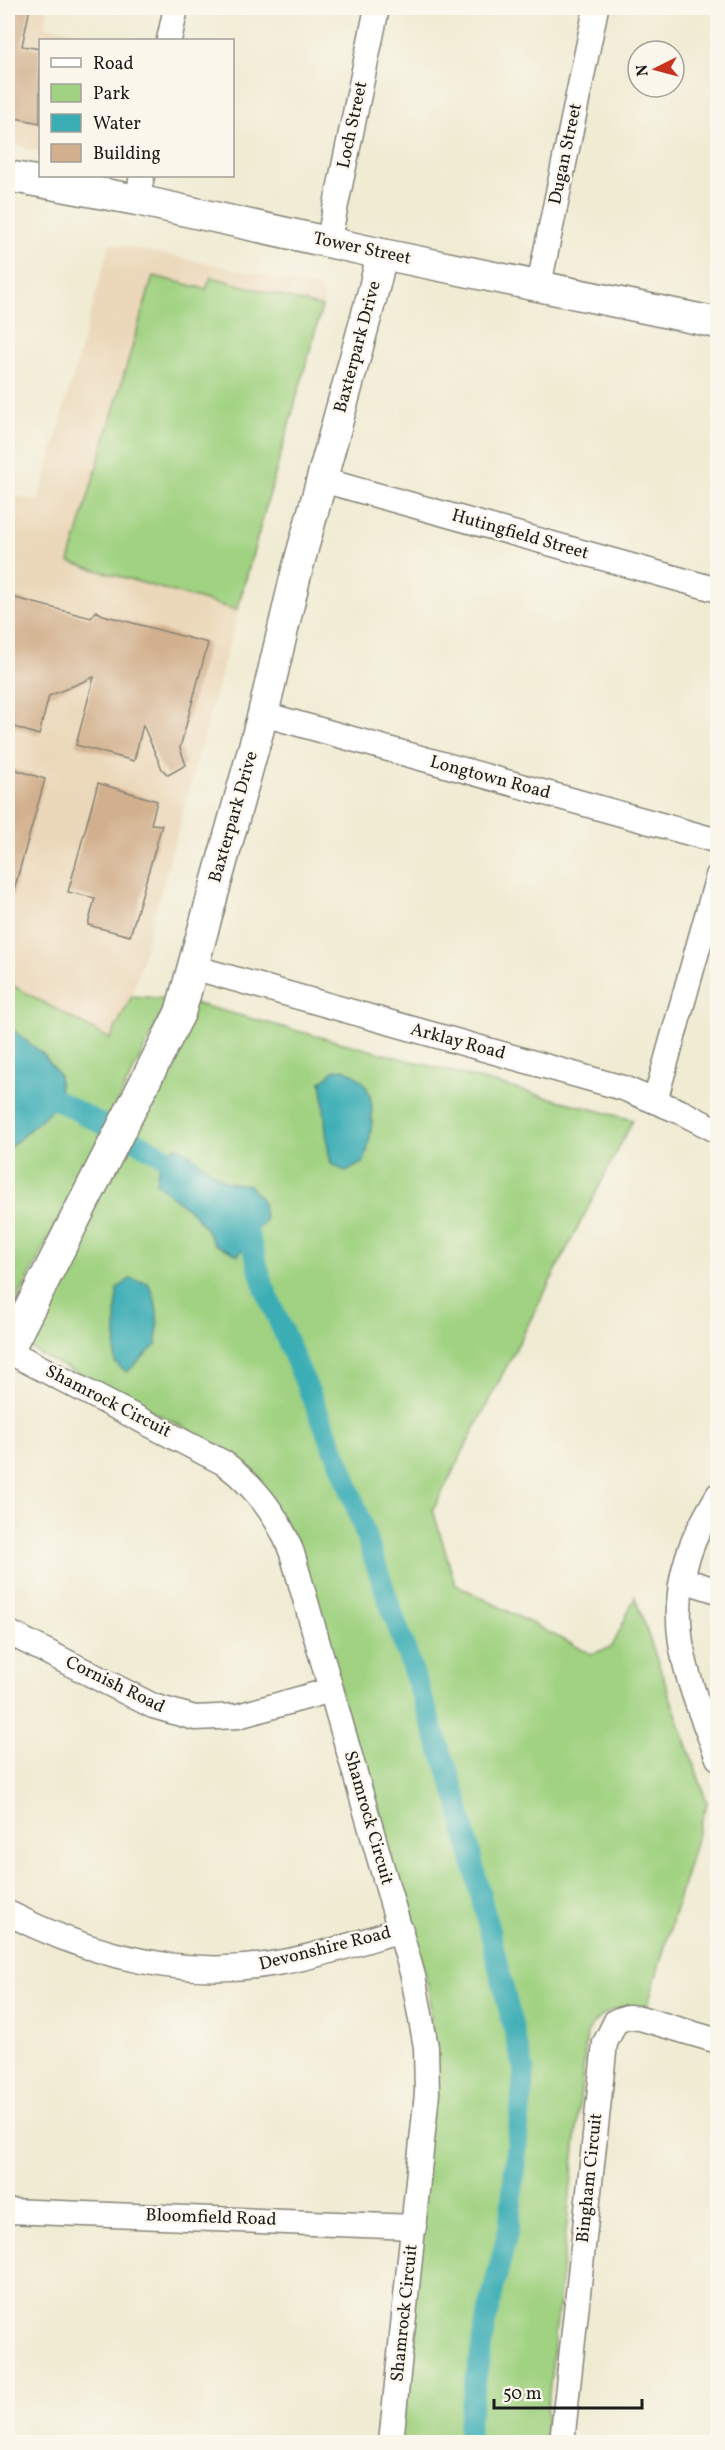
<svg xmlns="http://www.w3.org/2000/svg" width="725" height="2450" font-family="Vollkorn,serif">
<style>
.built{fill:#ebd8ba}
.green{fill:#a0d281;stroke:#5e774e;stroke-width:1.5}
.water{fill:#3badb5;stroke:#2c6468;stroke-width:1.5}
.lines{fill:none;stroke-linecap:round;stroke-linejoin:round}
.canal{stroke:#3badb5;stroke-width:21}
.building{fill:#d2b08d}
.minor-casing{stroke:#868478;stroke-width:27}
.tertiary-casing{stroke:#868478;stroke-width:33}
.minor{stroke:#fff;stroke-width:24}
.tertiary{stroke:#fff;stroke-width:30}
.labels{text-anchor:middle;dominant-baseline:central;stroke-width:5;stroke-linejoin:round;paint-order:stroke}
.street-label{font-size:18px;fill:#1c1c1c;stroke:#fbf7ec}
</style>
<rect width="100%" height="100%" fill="#fbf7ec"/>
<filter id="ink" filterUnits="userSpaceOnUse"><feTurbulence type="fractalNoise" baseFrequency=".0167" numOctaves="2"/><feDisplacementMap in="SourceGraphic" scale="12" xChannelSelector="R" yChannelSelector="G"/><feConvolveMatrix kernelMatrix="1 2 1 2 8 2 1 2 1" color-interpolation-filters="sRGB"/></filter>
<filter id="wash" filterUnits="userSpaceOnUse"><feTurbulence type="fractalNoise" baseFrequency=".008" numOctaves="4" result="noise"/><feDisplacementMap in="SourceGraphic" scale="24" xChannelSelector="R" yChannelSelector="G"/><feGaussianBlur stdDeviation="1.35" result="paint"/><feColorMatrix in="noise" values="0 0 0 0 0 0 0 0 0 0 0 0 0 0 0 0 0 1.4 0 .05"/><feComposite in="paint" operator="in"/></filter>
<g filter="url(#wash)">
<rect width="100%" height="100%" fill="#f0ebd3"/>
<g class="built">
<polygon points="8,8 48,8 44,26 118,40 40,40 40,152 28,150 8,139"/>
<polygon points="110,243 318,287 325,297 132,996 110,1040 8,983 8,494 38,502"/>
</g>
<g class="green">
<polygon points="153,276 206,289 211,277 322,307 237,610 69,562"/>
<polygon points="8,983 110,1039 132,996 167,999 155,1028 8,1319"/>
<path d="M189 1002 633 1120 433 1510 455 1584 591 1654 612 1647 635 1597 707 1802 646 2011C615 2007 606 2006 587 2033L544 2442H398L433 2042 428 1986 394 1881 296 1540 245 1466 217 1444 41 1355 28 1346 27 1328Z"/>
</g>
<g class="water">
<polygon points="8,1026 44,1055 59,1075 60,1102 8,1149"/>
<path d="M344 1069C349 1072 356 1075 360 1079 380 1097 371 1139 364 1162L346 1172 331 1164C324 1136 326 1110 321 1082L335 1070Z"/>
<path d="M179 1146 226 1182 249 1185 263 1202 265 1220 238 1255 214 1244 206 1229 193 1213 156 1183C157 1167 161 1150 179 1146Z"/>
<path d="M130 1279 148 1283C159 1302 158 1322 157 1344L127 1372 115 1363 117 1289Z"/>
</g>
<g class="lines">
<g class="canal">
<polyline points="8,1071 60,1102 175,1162 186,1173"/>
<polyline points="234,1216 246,1226 264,1287 343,1470 456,1795 524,2071 509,2227 486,2320 469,2420 469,2442"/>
</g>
</g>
<g id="blocks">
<g class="building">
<polygon points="8,8 30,8 22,46 40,49 40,123 10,117 11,112 8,111"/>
<polygon points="8,596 91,618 96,611 103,615 208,643 180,748 186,765 168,775 162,769 143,725 134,761 76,745 94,677 49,696 39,735 8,725"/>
<polygon points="8,767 45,779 12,897 8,896"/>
<polygon points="98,783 157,801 151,824 162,825 130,936 88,925 95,898 68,892"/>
</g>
</g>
</g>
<g filter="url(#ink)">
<use href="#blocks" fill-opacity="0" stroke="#868478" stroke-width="1.5"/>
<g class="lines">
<g class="minor-casing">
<g id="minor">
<polyline points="169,40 176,8"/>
<polyline points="137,200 142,176"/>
<polyline points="328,243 377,8"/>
<polyline points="539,285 596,8"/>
<polyline points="322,480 718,590"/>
<polyline points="263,714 718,841"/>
<polyline points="192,967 623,1088 681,1112 718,1131"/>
<polyline points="655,1101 718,876"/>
<path d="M8 1351 224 1463C256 1487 278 1515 292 1553L413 1976 426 2047 427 2093 391 2442"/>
<path d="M718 1495C710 1509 701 1524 694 1540 660 1621 689 1682 718 1758"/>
<polyline points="683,1580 718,1591"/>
<polyline points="8,1632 153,1706 195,1718 238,1716 331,1690"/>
<path d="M8 1913C92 1956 182 1980 277 1963 319 1956 360 1942 401 1930"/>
<polyline points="8,2211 414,2227"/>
<polyline points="562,2442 605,2043 616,2021 628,2017 640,2018 718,2041"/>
</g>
</g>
<g class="tertiary-casing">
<g id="tertiary">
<polyline points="8,176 137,200 382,254 718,323"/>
<polyline points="8,1351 180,1013 263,714 296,574 374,288 382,254"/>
</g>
</g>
<use href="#minor" class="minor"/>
<use href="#tertiary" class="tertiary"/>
</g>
</g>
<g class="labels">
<g class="street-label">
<text transform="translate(353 125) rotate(-78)">Loch Street</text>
<text transform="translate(566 154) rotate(-78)">Dugan Street</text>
<text transform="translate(362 249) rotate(12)">Tower Street</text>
<text transform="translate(358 347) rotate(-75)">Baxterpark Drive</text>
<text transform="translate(520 535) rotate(16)">Hutingfield Street</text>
<text transform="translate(490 778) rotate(15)">Longtown Road</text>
<text transform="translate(234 817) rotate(-74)">Baxterpark Drive</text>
<text transform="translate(458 1042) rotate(15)">Arklay Road</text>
<text transform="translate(108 1402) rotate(27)">Shamrock Circuit</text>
<text transform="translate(115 1685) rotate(26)">Cornish Road</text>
<text transform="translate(368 1818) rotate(74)">Shamrock Circuit</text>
<text transform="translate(325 1949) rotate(-14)">Devonshire Road</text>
<text transform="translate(590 2178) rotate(-84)">Bingham Circuit</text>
<text transform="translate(211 2218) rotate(2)">Bloomfield Road</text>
<text transform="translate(405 2313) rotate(-84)">Shamrock Circuit</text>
</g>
</g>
<rect width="725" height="2450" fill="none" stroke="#fbf7ec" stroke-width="30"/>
<rect x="39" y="39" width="195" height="138" fill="#fbf7ec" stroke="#a29f99" stroke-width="1.5"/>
<rect x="51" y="58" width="30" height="9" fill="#ffffff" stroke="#a29f99" stroke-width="1.5"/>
<text x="93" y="69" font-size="18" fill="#1c1c1c">Road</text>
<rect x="51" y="84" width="30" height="18" fill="#a0d281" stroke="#a29f99" stroke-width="1.5"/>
<text x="93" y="99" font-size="18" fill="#1c1c1c">Park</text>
<rect x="51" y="114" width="30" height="18" fill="#3badb5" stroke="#a29f99" stroke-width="1.5"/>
<text x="93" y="129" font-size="18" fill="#1c1c1c">Water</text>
<rect x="51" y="144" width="30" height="18" fill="#d2b08d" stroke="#a29f99" stroke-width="1.5"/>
<text x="93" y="159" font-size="18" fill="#1c1c1c">Building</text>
<g transform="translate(656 69) rotate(264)"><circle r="28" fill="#fbf7ec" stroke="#a29f99" stroke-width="1.5"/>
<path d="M0-4.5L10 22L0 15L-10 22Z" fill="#c8321e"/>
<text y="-9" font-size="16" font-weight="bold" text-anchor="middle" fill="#1c1c1c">N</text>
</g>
<path d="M494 2399v9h148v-9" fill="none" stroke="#1c1c1c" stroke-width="3"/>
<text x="503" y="2399" font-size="18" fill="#1c1c1c" stroke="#fbf7ec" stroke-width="4.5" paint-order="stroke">50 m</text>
</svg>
